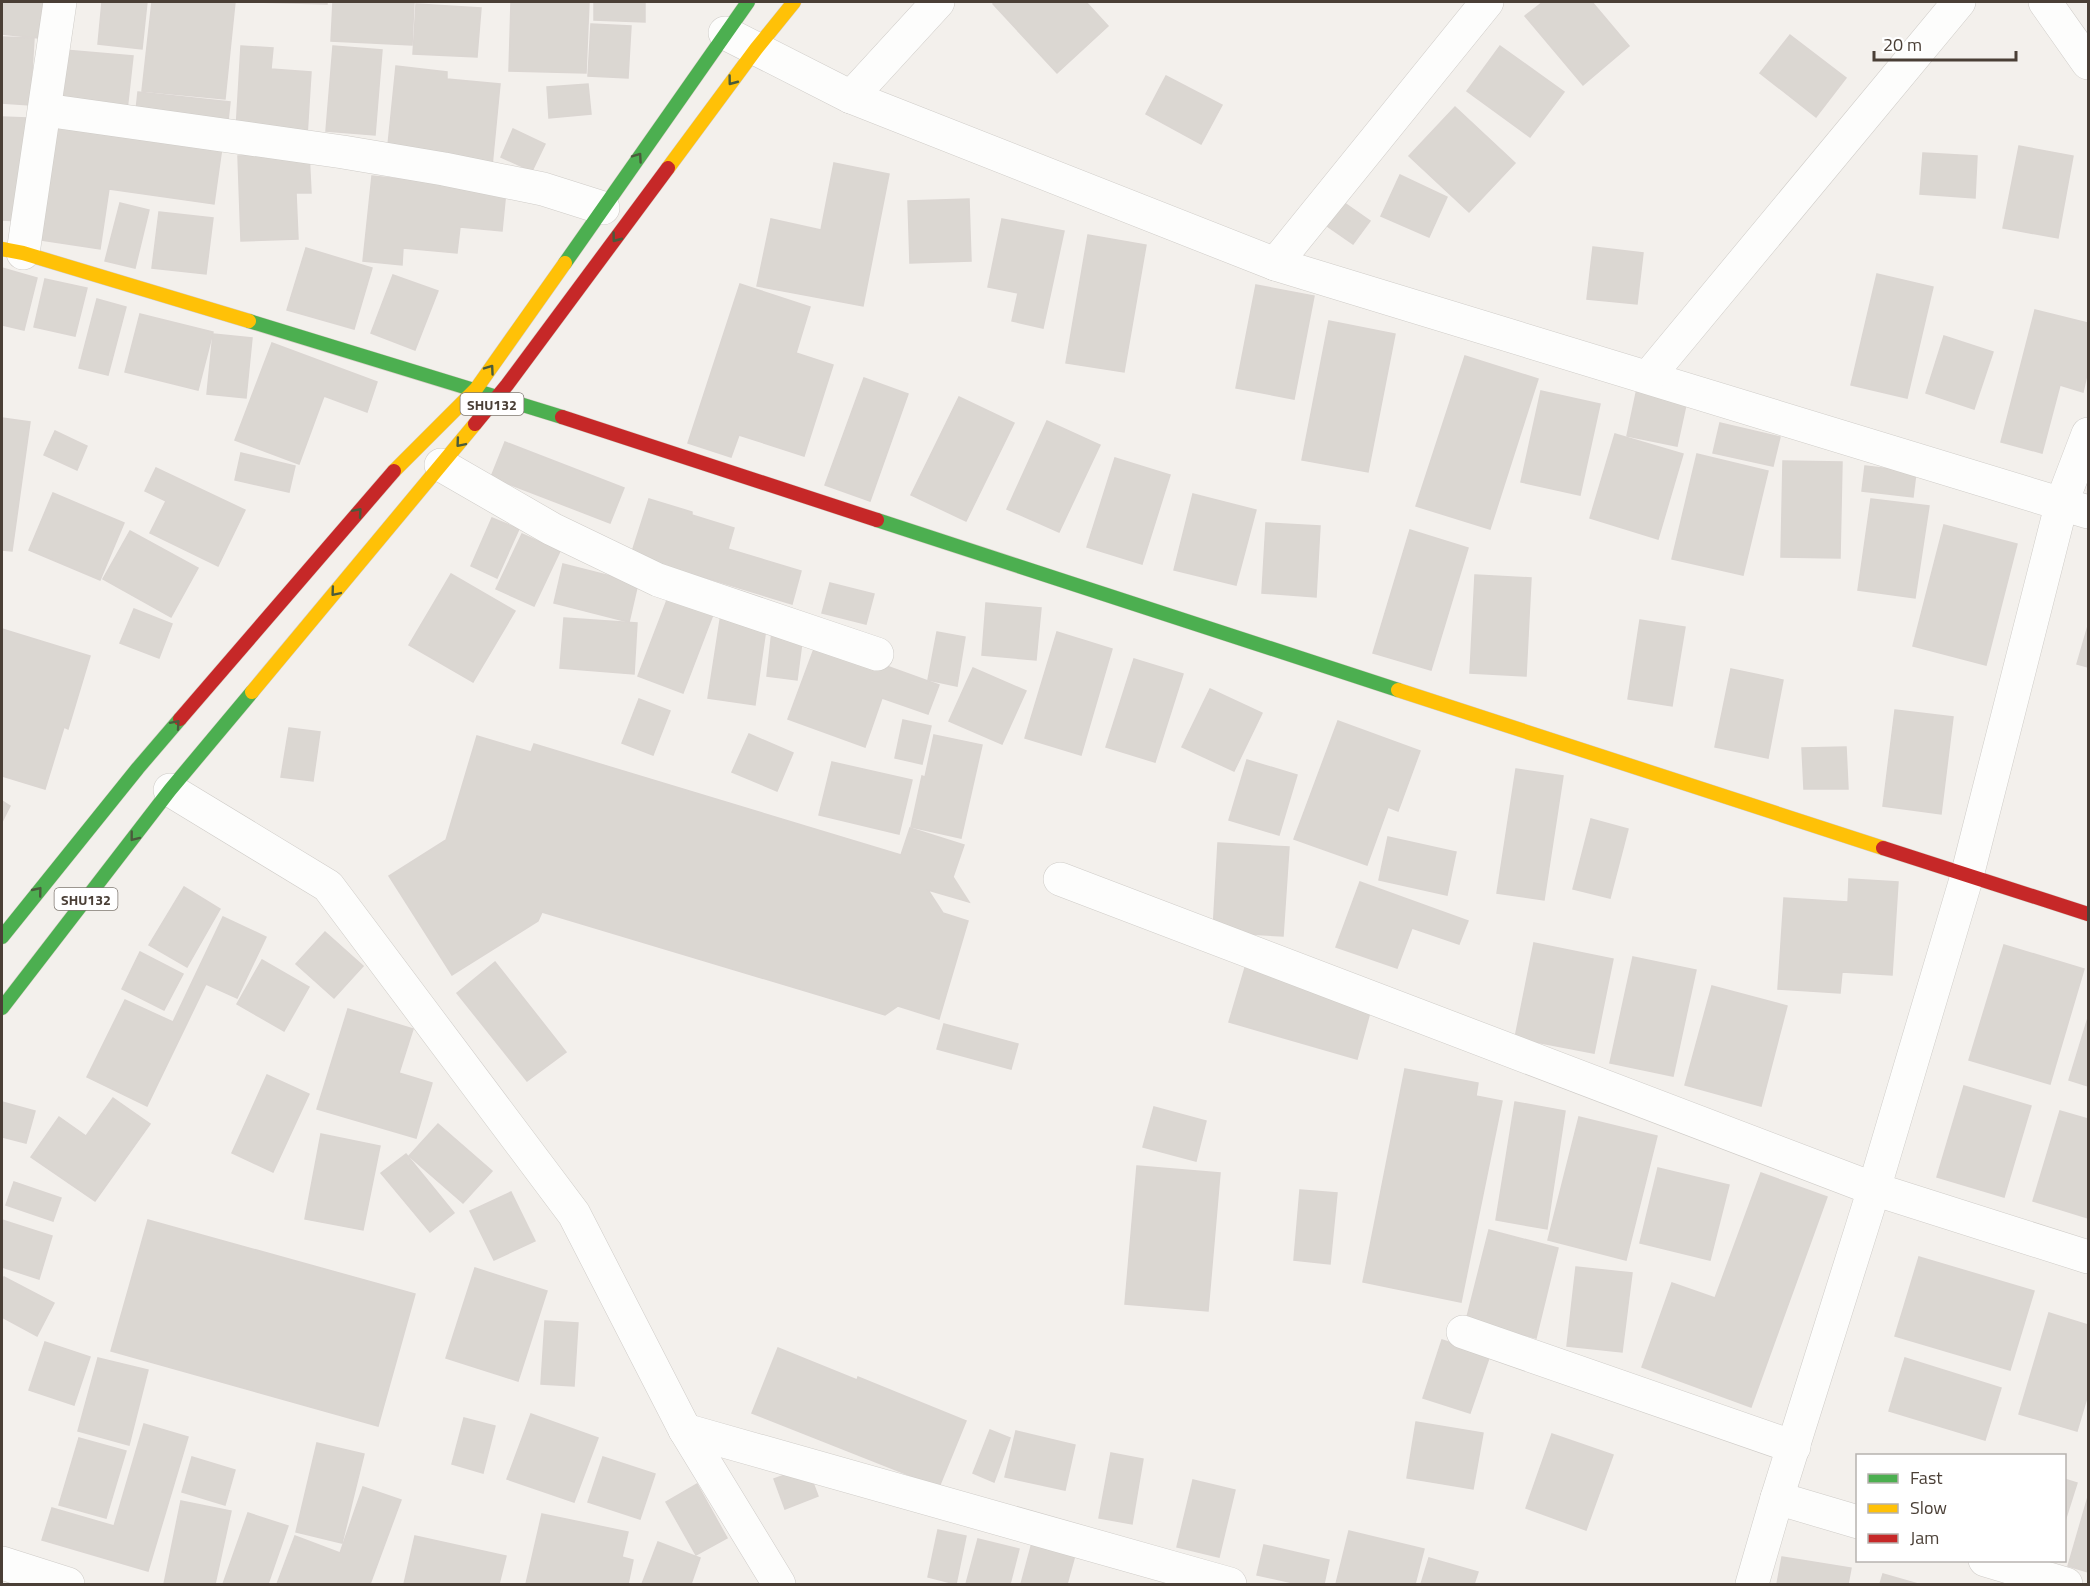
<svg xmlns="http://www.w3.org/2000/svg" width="2090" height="1586" font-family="'Titillium Web',sans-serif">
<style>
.building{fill:#dbd7d2;stroke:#dbd6d2;stroke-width:1.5}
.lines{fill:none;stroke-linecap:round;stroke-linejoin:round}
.street-casing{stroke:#cfccc8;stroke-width:34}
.fast-casing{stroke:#d4cdc4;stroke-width:15}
.slow-casing{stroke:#d4cdc4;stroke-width:15}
.jam-casing{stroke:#d4cdc4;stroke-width:15}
.street{stroke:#fdfdfc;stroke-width:33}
.fast{stroke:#4caf50;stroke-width:14}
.slow{stroke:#ffc107;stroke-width:14}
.jam{stroke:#c62828;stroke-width:14}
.oneway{stroke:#4a5b3c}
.labels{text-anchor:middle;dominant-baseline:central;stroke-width:4.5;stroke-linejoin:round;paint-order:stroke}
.shield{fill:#fff;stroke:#807972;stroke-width:1.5}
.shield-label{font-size:14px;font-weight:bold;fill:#4a3f36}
</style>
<rect width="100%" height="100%" fill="#f3f0ec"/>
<g class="building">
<polygon points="2,2 43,2 38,38 2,34"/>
<polygon points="102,2 147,2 142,49 98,44"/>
<polygon points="152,2 235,2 225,99 142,91"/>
<polygon points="252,2 327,2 327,4"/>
<polygon points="333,2 414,2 412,45 331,41"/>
<polygon points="511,2 589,2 586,73 509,71"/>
<polygon points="594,2 645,2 645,22 594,20"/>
<polygon points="996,2 1086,2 1108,26 1057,73 993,4"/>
<polygon points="1543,2 1592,2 1629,46 1583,85 1525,16"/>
<polygon points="416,4 481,8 477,57 413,54"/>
<polygon points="591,24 631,26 628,78 588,76"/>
<polygon points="1790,35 1846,78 1816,117 1760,73"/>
<polygon points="2,37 34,38 30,105 2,103"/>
<polygon points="241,46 273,48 271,69 311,72 307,136 236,131"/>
<polygon points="333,46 382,50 375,135 326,131"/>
<polygon points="1500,46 1564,92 1530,137 1467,91"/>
<polygon points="64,50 133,56 127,110 59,103"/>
<polygon points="396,66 447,72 447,79 500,84 492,166 387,155"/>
<polygon points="1166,76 1222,105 1201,144 1146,114"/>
<polygon points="588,84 591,114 549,118 547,87"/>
<polygon points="138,92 230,102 227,130 135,120"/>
<polygon points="1455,107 1515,163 1469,212 1409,156"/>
<polygon points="2,117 27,118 21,221 2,220"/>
<polygon points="52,123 222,147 214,204 109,189 100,249 35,239"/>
<polygon points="513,129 545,144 532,171 501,157"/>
<polygon points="2019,146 2073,156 2058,238 2003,228"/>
<polygon points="309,153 311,193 296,193 298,239 241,241 238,156"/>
<polygon points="1923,153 1977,156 1975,198 1920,194"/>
<polygon points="834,163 889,174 863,306 757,286 771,219 821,230"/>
<polygon points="1400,175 1447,197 1429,237 1381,216"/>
<polygon points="372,176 506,190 502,231 460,227 457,253 403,248 402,265 363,261"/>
<polygon points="1333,195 1370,221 1353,244 1317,219"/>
<polygon points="969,199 971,261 910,263 908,201"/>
<polygon points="120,203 149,210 135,268 105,261"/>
<polygon points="159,212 213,218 206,274 152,268"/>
<polygon points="1002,219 1064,231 1043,328 1012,321 1018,293 988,287"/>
<polygon points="1088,235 1146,245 1124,372 1066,363"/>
<polygon points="1593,247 1643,253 1637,304 1587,299"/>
<polygon points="306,248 372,268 354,329 287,310"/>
<polygon points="2,268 37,278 24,330 2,325"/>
<polygon points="1877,274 1933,287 1907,398 1851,385"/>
<polygon points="393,275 438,291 415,350 371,333"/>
<polygon points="45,279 87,288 75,336 34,327"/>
<polygon points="740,284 810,307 796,353 833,365 804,456 739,435 731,457 688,443"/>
<polygon points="1256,285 1314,296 1294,399 1236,388"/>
<polygon points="97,299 126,307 108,375 79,368"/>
<polygon points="2035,310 2088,323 2088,370 2083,392 2060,385 2042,453 2001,442"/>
<polygon points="140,314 213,332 198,390 125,372"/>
<polygon points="1329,321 1395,334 1368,472 1302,460"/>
<polygon points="213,334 252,338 246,398 207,394"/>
<polygon points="1944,336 1993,352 1974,409 1926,393"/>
<polygon points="272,343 377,382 367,412 324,396 299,464 235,440"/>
<polygon points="1465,356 1538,379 1490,529 1416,506"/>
<polygon points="864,378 908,394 870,501 825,485"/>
<polygon points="1637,389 1687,400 1677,446 1627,436"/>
<polygon points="1541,391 1600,404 1580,495 1521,482"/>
<polygon points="959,397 1014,423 966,521 911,495"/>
<polygon points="2,418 30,422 12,551 2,550"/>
<polygon points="1047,421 1100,445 1059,532 1007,509"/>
<polygon points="1720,423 1780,437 1773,466 1713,453"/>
<polygon points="55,431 87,446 77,470 44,455"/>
<polygon points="1615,434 1683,454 1658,539 1590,518"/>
<polygon points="505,442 624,488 610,523 491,477"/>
<polygon points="241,453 295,466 289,492 235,480"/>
<polygon points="1697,454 1768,471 1743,575 1672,559"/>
<polygon points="1115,458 1170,475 1142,564 1087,547"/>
<polygon points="1783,461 1842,462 1840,558 1781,557"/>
<polygon points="1865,466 1916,472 1913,497 1862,491"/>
<polygon points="156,468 245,510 218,566 150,533 166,501 145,491"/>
<polygon points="53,493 124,523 100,580 29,550"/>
<polygon points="1193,494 1256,510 1236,585 1174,570"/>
<polygon points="649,499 692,512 692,515 734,528 728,549 801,571 792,604 631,555"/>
<polygon points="1871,499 1929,506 1915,598 1858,590"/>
<polygon points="492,518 519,529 497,578 471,566"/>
<polygon points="1266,523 1320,526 1316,597 1262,593"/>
<polygon points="1944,525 2017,544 1986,665 1913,646"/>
<polygon points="1410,530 1468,548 1431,670 1373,653"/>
<polygon points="130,531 198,568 171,617 103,579"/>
<polygon points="522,534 560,551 534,606 496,589"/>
<polygon points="563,564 638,583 629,622 554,603"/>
<polygon points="451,574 515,611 473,682 409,645"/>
<polygon points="1475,575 1531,578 1526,676 1470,673"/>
<polygon points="830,583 874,594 866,624 822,613"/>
<polygon points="669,595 714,612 683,693 638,676"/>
<polygon points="986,603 1041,608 1036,660 982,655"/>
<polygon points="134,609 172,624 159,658 120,643"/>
<polygon points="721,614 767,621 755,705 708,698"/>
<polygon points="564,618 637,623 634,674 560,668"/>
<polygon points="1640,620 1685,627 1672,706 1628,699"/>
<polygon points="2088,626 2088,667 2077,664"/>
<polygon points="2,629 90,656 68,729 64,727 45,789 2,776"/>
<polygon points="772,631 803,634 797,680 767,676"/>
<polygon points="937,632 965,637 957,686 928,680"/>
<polygon points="1057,632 1112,649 1081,755 1025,738"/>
<polygon points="817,641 939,685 928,714 882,698 865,747 788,719"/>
<polygon points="1134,659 1183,674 1155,762 1106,747"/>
<polygon points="973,668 1026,691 1002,744 949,721"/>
<polygon points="1731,669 1783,680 1768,758 1715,747"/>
<polygon points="1210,689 1262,713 1234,771 1182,747"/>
<polygon points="639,699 670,711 653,755 622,743"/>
<polygon points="1895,710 1953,717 1941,814 1883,806"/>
<polygon points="903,720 931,726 922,764 895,758"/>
<polygon points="1338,721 1420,751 1398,811 1388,807 1367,865 1294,839"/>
<polygon points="289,728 320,732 313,781 281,777"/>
<polygon points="749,734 793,753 777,791 732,772"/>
<polygon points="934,735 982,745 961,838 911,827 922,776 925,777"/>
<polygon points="477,736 531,752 534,744 901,855 910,828 964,845 953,877 969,902 928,890 943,913 968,921 939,1019 898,1006 885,1015 542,912 538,921 452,975 389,876 446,840"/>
<polygon points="1846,747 1848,789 1804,789 1802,748"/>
<polygon points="1247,760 1297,775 1279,835 1229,820"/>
<polygon points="832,762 912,780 899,834 819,815"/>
<polygon points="1516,769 1563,776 1544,900 1497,893"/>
<polygon points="2,801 10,806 2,822"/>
<polygon points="1591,819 1628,829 1610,898 1573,889"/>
<polygon points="1388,837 1456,852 1447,895 1379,880"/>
<polygon points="1218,843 1289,847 1283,936 1213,932"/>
<polygon points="1849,879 1898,882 1892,975 1842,972 1840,993 1778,989 1784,898 1848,902"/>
<polygon points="1360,882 1468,921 1459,944 1412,928 1397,968 1336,947"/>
<polygon points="184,887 220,909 187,967 149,945"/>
<polygon points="223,917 266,937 237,998 206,984 147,1106 87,1077 125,1000 173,1022"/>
<polygon points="325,932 363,966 334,998 296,964"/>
<polygon points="1534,943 1613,959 1594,1053 1515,1038"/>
<polygon points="2004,945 2084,969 2050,1084 1969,1060"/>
<polygon points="140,952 183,974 164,1010 122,989"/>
<polygon points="1633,957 1696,970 1673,1076 1610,1063"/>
<polygon points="262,960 309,987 284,1031 237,1004"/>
<polygon points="495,962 566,1052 527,1081 457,993"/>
<polygon points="1245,968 1372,1005 1357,1059 1229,1022"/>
<polygon points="1712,986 1787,1006 1761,1106 1685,1085"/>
<polygon points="348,1009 413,1029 399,1073 432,1083 416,1138 317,1109"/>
<polygon points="2088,1018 2088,1086 2069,1080"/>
<polygon points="944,1024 1018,1044 1011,1069 937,1049"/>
<polygon points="1405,1069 1478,1083 1476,1096 1502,1101 1461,1302 1363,1282"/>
<polygon points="267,1075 309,1094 273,1172 232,1153"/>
<polygon points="1964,1086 2031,1106 2004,1197 1937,1177"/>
<polygon points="113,1098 150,1124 95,1201 31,1157 59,1117 86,1136"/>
<polygon points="2,1102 35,1111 26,1143 2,1137"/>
<polygon points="1515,1102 1565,1111 1547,1229 1496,1220"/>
<polygon points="1154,1107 1206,1121 1196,1161 1143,1147"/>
<polygon points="2060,1111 2088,1119 2088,1218 2033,1201"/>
<polygon points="1579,1117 1657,1136 1626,1260 1548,1240"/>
<polygon points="438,1124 492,1171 463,1203 409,1156"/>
<polygon points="321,1134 380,1146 363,1230 305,1219"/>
<polygon points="406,1154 454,1213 430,1232 381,1173"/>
<polygon points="1137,1166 1220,1173 1208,1311 1125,1304"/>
<polygon points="1658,1168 1729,1185 1710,1260 1640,1243"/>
<polygon points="1761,1173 1827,1197 1751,1407 1642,1367 1672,1283 1715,1298"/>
<polygon points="14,1182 61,1198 53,1221 6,1205"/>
<polygon points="1300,1190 1337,1193 1330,1264 1294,1260"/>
<polygon points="511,1192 535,1241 494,1260 470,1211"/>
<polygon points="2,1220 52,1236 39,1279 2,1267"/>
<polygon points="148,1220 415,1294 378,1426 111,1351"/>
<polygon points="1489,1230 1558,1248 1536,1338 1466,1321"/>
<polygon points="1919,1257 2034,1291 2010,1370 1895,1336"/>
<polygon points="1576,1267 1632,1273 1622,1352 1567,1346"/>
<polygon points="475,1268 547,1291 518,1381 446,1358"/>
<polygon points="4,1277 54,1303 37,1336 2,1317 2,1282"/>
<polygon points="2049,1313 2088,1325 2088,1394 2077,1431 2019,1414"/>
<polygon points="545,1321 578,1323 574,1386 541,1384"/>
<polygon points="1442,1340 1490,1355 1470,1413 1423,1398"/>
<polygon points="45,1342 90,1357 74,1405 29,1390"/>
<polygon points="778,1348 857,1380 858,1377 966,1421 939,1487 752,1413"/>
<polygon points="98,1358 148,1370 129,1445 78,1431"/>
<polygon points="1905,1358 2001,1388 1985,1440 1889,1411"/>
<polygon points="531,1414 598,1438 574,1502 507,1479"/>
<polygon points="464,1418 495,1426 483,1473 452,1464"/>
<polygon points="1416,1422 1483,1433 1473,1489 1407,1478"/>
<polygon points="144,1424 188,1437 148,1571 42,1540 52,1508 114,1526"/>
<polygon points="990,1430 1010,1438 994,1482 973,1473"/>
<polygon points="1016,1431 1075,1445 1065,1490 1005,1477"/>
<polygon points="1552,1434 1613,1455 1586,1530 1526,1508"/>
<polygon points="79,1438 126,1451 106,1518 59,1505"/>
<polygon points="317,1443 364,1454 342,1543 296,1532"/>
<polygon points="1111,1453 1143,1459 1132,1524 1099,1518"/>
<polygon points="192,1457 235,1470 225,1505 182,1492"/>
<polygon points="603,1457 655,1474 640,1519 588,1502"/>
<polygon points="807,1467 818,1496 785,1509 774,1479"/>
<polygon points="2064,1479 2077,1483 2064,1524"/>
<polygon points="1193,1480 1235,1490 1219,1557 1177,1547"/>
<polygon points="697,1484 727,1538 696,1555 666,1502"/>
<polygon points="363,1487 401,1500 370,1584 277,1584 295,1536 340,1553"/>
<polygon points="2088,1497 2088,1572 2068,1566"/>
<polygon points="181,1501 231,1511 215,1584 164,1584"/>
<polygon points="248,1513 288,1526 268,1584 223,1584"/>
<polygon points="542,1514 628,1532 622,1557 633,1560 628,1584 526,1584"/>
<polygon points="938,1530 966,1536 956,1584 928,1577"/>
<polygon points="1349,1531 1424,1549 1415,1584 1336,1584"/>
<polygon points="415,1536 506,1556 499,1584 404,1584"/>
<polygon points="978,1539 1019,1549 1010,1584 966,1584"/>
<polygon points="658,1542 700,1558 691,1584 642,1584"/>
<polygon points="1032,1543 1075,1555 1067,1584 1021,1584"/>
<polygon points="1264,1545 1329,1560 1324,1584 1298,1584 1257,1575"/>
<polygon points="1782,1557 1851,1568 1848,1584 1777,1584"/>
<polygon points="1429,1558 1478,1572 1474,1584 1421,1584"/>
<polygon points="1883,1574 1918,1584 1880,1584"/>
</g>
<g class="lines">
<g class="street-casing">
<g id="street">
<polyline points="2045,2 2088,63"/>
<polyline points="725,33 851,97 1275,264 2088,512"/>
<polyline points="851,97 938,2"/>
<polyline points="45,110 343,152 444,169 543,189 603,208"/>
<polyline points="23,253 60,2"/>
<polyline points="1275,264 1487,2"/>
<polyline points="1648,377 1959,2"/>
<polyline points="441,465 552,529 658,580 877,654"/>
<polyline points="170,790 328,886 574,1214 685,1430 779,1584"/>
<polyline points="1060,879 1874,1189 2088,1257"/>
<polyline points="1463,1332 1794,1447"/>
<polyline points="685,1430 1230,1584"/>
<polyline points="1777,1498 1858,1522"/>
<polyline points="1985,1560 2066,1584"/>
<polyline points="2,1563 68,1584"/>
<polyline points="1752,1584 1777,1498 1874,1189 1967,876 2062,502 2088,434"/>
</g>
</g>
<g class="fast-casing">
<g id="fast">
<polyline points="565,263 748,2"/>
<polyline points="249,321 562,417"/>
<polyline points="877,520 1398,690"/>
<polyline points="2,937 138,768 180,719"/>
<polyline points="2,1008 170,790 252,692"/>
</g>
</g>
<g class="slow-casing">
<g id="slow">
<polyline points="668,168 756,49 794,2"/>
<polyline points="2,249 23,253 249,321"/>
<polyline points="394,471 476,389 565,263"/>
<polyline points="1398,690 1883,848"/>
<polyline points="252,692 475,424"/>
</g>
</g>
<g class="jam-casing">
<g id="jam">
<polyline points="562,417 877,520"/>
<polyline points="475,424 507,385 668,168"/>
<polyline points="180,719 394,471"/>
<polyline points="1883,848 2088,914"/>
</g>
</g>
<use href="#street" class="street"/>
<use href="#fast" class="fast"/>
<use href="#slow" class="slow"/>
<use href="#jam" class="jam"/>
</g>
<defs><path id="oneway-chevron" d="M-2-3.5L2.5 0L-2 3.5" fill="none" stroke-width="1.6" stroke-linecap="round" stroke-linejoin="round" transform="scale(1.5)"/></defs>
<g class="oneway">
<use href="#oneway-chevron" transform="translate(732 81) rotate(127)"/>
<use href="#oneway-chevron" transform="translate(638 157) rotate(-55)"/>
<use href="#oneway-chevron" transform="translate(616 238) rotate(127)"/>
<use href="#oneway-chevron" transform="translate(490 369) rotate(-55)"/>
<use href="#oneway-chevron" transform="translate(460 443) rotate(130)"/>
<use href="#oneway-chevron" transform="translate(358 512) rotate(-49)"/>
<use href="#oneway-chevron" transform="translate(335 592) rotate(130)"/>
<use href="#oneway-chevron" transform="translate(176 724) rotate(-49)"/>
<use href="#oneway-chevron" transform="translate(134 837) rotate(128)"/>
<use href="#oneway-chevron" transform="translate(38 891) rotate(-51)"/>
</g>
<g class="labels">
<g class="shield">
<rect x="460.5" y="393" width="63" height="22" rx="4.5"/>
<rect x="54.5" y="888" width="63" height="22" rx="4.5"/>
</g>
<g class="shield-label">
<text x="492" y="404">SHU132</text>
<text x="86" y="899">SHU132</text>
</g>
</g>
<rect width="2090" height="1586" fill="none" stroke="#4a3f36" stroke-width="6"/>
<rect x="1856" y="1454" width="210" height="108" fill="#ffffff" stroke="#b7b2af" stroke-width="1.5"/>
<rect x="1868" y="1474" width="30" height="9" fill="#4caf50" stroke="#b7b2af" stroke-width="1.5"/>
<text x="1910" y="1484" font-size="18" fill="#4a3f36">Fast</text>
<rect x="1868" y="1504" width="30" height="9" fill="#ffc107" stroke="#b7b2af" stroke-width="1.5"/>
<text x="1910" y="1514" font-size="18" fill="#4a3f36">Slow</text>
<rect x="1868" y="1534" width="30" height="9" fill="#c62828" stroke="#b7b2af" stroke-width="1.5"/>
<text x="1910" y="1544" font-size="18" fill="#4a3f36">Jam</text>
<path d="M1874 51v9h142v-9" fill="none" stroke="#4a3f36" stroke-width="3"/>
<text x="1883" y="51" font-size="18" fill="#4a3f36" stroke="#ffffff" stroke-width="4.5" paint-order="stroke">20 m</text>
</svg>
